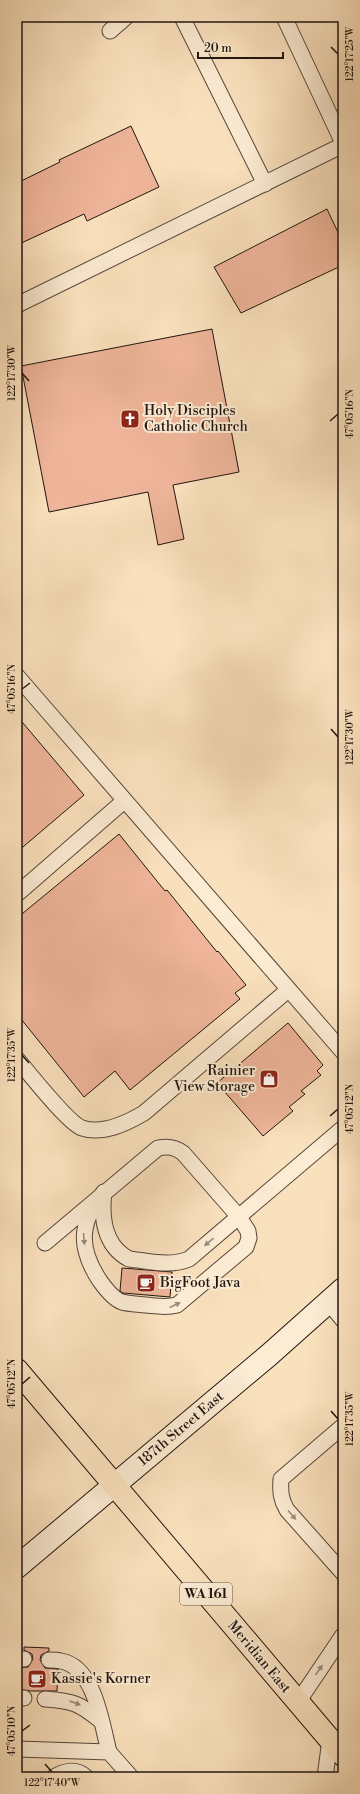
<svg xmlns="http://www.w3.org/2000/svg" width="360" height="1794" font-family="'Libre Bodoni',serif">
<style>
.building{fill:#efb59a;stroke:#201410}
.lines{fill:none;stroke-linecap:round;stroke-linejoin:round}
.lane-casing{stroke:#56473b;stroke-width:17}
.secondary-casing{stroke:#201410;stroke-width:24}
.primary-casing{stroke:#201410;stroke-width:24}
.lane{stroke:#fcecd4;stroke-width:15}
.secondary{stroke:#fcecd4;stroke-width:22}
.primary{stroke:#fae1bd;stroke-width:22}
.oneway{fill:#998b7c}
.ticks{fill:none;stroke:#201410;stroke-width:1.5}
.labels{text-anchor:middle;dominant-baseline:central;stroke-width:4;stroke-linejoin:round;paint-order:stroke}
.shield{fill:#fcecd4;stroke:#62554b;stroke-width:1}
.shield-label{font-size:13px;font-weight:bold;fill:#201410}
.poi-label{font-size:14px;fill:#201410;stroke:#fcecd4;text-anchor:start}
.street-label{font-size:14px;fill:#201410;stroke:#fcecd4}
.neatline{fill:none;stroke:#201410;stroke-width:1.5}
.ticks-label{font-size:10px;text-anchor:middle;fill:#201410}
</style>
<rect width="100%" height="100%" fill="#fae1bd"/>
<filter id="stains"><feTurbulence type="fractalNoise" baseFrequency=".005" numOctaves="4"/><feColorMatrix values="0 0 0 0 .2 0 0 0 0 .09 0 0 0 0 .02 0 0 0 .5 -.17"/></filter>
<radialGradient id="worn" r=".72"><stop offset=".6" stop-color="#630" stop-opacity="0"/><stop offset="1" stop-color="#630" stop-opacity=".3"/></radialGradient>
<g class="building">
<polygon points="131,126 159,187 87,221 84,214 17,245 17,183 60,162 59,160"/>
<polygon points="327,209 343,243 343,265 241,313 214,267"/>
<polygon points="212,329 239,472 173,485 184,539 158,545 148,492 49,512 21,366"/>
<polygon points="17,716 84,795 17,852"/>
<polygon points="119,834 165,891 167,890 217,952 218,951 246,985 235,993 240,999 130,1090 115,1071 84,1097 17,1014 17,918"/>
<polygon points="288,1023 323,1065 317,1071 321,1075 301,1091 305,1094 289,1107 293,1111 263,1136 217,1083"/>
<polygon points="122,1268 172,1272 170,1297 123,1293 120,1291"/>
<polygon points="24,1647 49,1648 49,1651 41,1655 40,1660 45,1668 58,1669 57,1691 30,1691 17,1689 17,1668 28,1667 33,1659 32,1654 24,1650"/>
</g>
<g class="lines">
<g class="lane-casing">
<g id="lane">
<polyline points="182,17 265,184"/>
<polyline points="284,17 343,143"/>
<polyline points="110,31 126,17"/>
<polyline points="17,305 343,145"/>
<polyline points="17,676 343,1052"/>
<polyline points="17,894 124,801"/>
<path d="M17 1059C29 1073 68 1123 82 1128 103 1135 127 1123 144 1113L288 990"/>
<path d="M104 1192C101 1217 104 1246 129 1259 149 1261 170 1267 189 1259L343 1128"/>
<path d="M45 1243 158 1148C168 1146 175 1147 183 1153L239 1217 248 1231 249 1238 246 1247 177 1305C166 1308 157 1306 146 1305 139 1304 129 1304 122 1302 113 1299 105 1288 100 1281 78 1248 79 1222 104 1192"/>
<polyline points="329,1303 343,1320"/>
<path d="M343 1426 281 1479C280 1492 281 1500 287 1510L343 1573"/>
<polyline points="17,1659 24,1659"/>
<path d="M49 1660C53 1660 57 1660 61 1661 95 1667 102 1725 109 1752"/>
<polyline points="17,1698 24,1698"/>
<path d="M45 1699C73 1701 79 1703 101 1721"/>
<polyline points="298,1702 343,1635"/>
<polyline points="17,1749 109,1752 131,1777"/>
<path d="M54 1777C64 1771 76 1768 86 1777"/>
<polyline points="325,1777 330,1740"/>
</g>
</g>
<g class="secondary-casing">
<polyline id="secondary" points="17,1567 269,1355 343,1289"/>
</g>
<g class="primary-casing">
<polyline id="primary" points="17,1370 343,1755"/>
</g>
<use href="#lane" class="lane"/>
<use href="#secondary" class="secondary"/>
<use href="#primary" class="primary"/>
</g>
<defs><path id="oneway-solid" d="M-6-.8H1V-3.2L6.5 0L1 3.2V.8H-6Z"/></defs>
<g class="oneway">
<use href="#oneway-solid" transform="translate(84 1239) rotate(85)"/>
<use href="#oneway-solid" transform="translate(209 1242) rotate(140)"/>
<use href="#oneway-solid" transform="translate(175 1305) rotate(-25)"/>
<use href="#oneway-solid" transform="translate(292 1515) rotate(49)"/>
<use href="#oneway-solid" transform="translate(319 1670) rotate(-56)"/>
<use href="#oneway-solid" transform="translate(75 1703) rotate(20)"/>
</g>
<path class="ticks" d="M331 47 338 54M22 373 29 381M330 421 338 414M22 689 30 683M331 729 338 737M22 1055 29 1063M330 1116 338 1109M22 1384 30 1377M331 1411 338 1419M22 1731 30 1725M45 1764 52 1772"/>
<defs>
<g id="church-square" transform="scale(1)"><rect x="-9" y="-9" width="18" height="18" rx="4" fill="#8f2418" stroke="#fcecd4"/><path d="M-1.2-6h2.4v3.5h3.3v2.4h-3.3V6h-2.4V-.1h-3.3v-2.4h3.3Z" fill="#fff"/></g>
<g id="shop-square" transform="scale(1)"><rect x="-9" y="-9" width="18" height="18" rx="4" fill="#8f2418" stroke="#fcecd4"/><path d="M-5-2.5h2.3a2.7 3.5 0 0 1 5.4 0H5L5.5 6h-11ZM-1.5-2.5h3a1.5 2.3 0 0 0-3 0Z" fill="#fff"/></g>
<g id="cafe-square" transform="scale(1)"><rect x="-9" y="-9" width="18" height="18" rx="4" fill="#8f2418" stroke="#fcecd4"/><path d="M-5.5-4.5H6V0H3Q3 3.5 0 3.5H-2.5Q-5.5 3.5-5.5 0ZM3-3.2v2h1.7v-2ZM-6 4.5H4V6H-6Z" fill="#fff"/></g>
</defs>
<g fill-rule="evenodd">
<use href="#church-square" x="130" y="419"/>
<use href="#shop-square" x="269" y="1079"/>
<use href="#cafe-square" x="146" y="1283"/>
<use href="#cafe-square" x="37" y="1679"/>
</g>
<g class="labels">
<rect class="shield" x="180" y="1583" width="52" height="22" rx="3"/>
<g class="shield-label">
<text x="206" y="1594">WA 161</text>
</g>
<g class="poi-label">
<text x="144" y="411">Holy Disciples<tspan x="144" dy="16">Catholic Church</tspan></text>
<text x="255" y="1071" text-anchor="end">Rainier<tspan x="255" dy="16">View Storage</tspan></text>
<text x="160" y="1283">BigFoot Java</text>
<text x="51" y="1679">Kassie's Korner</text>
</g>
<g class="street-label">
<text transform="translate(181 1429) rotate(-40)">187th Street East</text>
<text transform="translate(259 1657) rotate(50)">Meridian East</text>
</g>
</g>
<rect width="360" height="1794" fill="none" stroke="#fae1bd" stroke-width="44"/>
<path d="M198 52v6h85v-6" fill="none" stroke="#201410" stroke-width="2"/>
<text x="204" y="52" font-size="12" fill="#201410" stroke="#fcecd4" stroke-width="3" paint-order="stroke">20 m</text>
<rect x="22" y="22" width="316" height="1750" class="neatline"/>
<g class="ticks-label">
<text transform="translate(349 54) rotate(-90)" y="4">122°17'25"W</text>
<text transform="translate(11 373) rotate(-90)" y="4">122°17'30"W</text>
<text transform="translate(349 414) rotate(-90)" y="4">47°05'16"N</text>
<text transform="translate(11 689) rotate(-90)" y="4">47°05'16"N</text>
<text transform="translate(349 737) rotate(-90)" y="4">122°17'30"W</text>
<text transform="translate(11 1055) rotate(-90)" y="4">122°17'35"W</text>
<text transform="translate(349 1109) rotate(-90)" y="4">47°05'12"N</text>
<text transform="translate(11 1384) rotate(-90)" y="4">47°05'12"N</text>
<text transform="translate(349 1419) rotate(-90)" y="4">122°17'35"W</text>
<text transform="translate(11 1731) rotate(-90)" y="4">47°05'10"N</text>
<text x="52" y="1786">122°17'40"W</text>
</g>
<rect width="100%" height="100%" filter="url(#stains)"/>
<rect width="100%" height="100%" fill="url(#worn)"/>
</svg>
